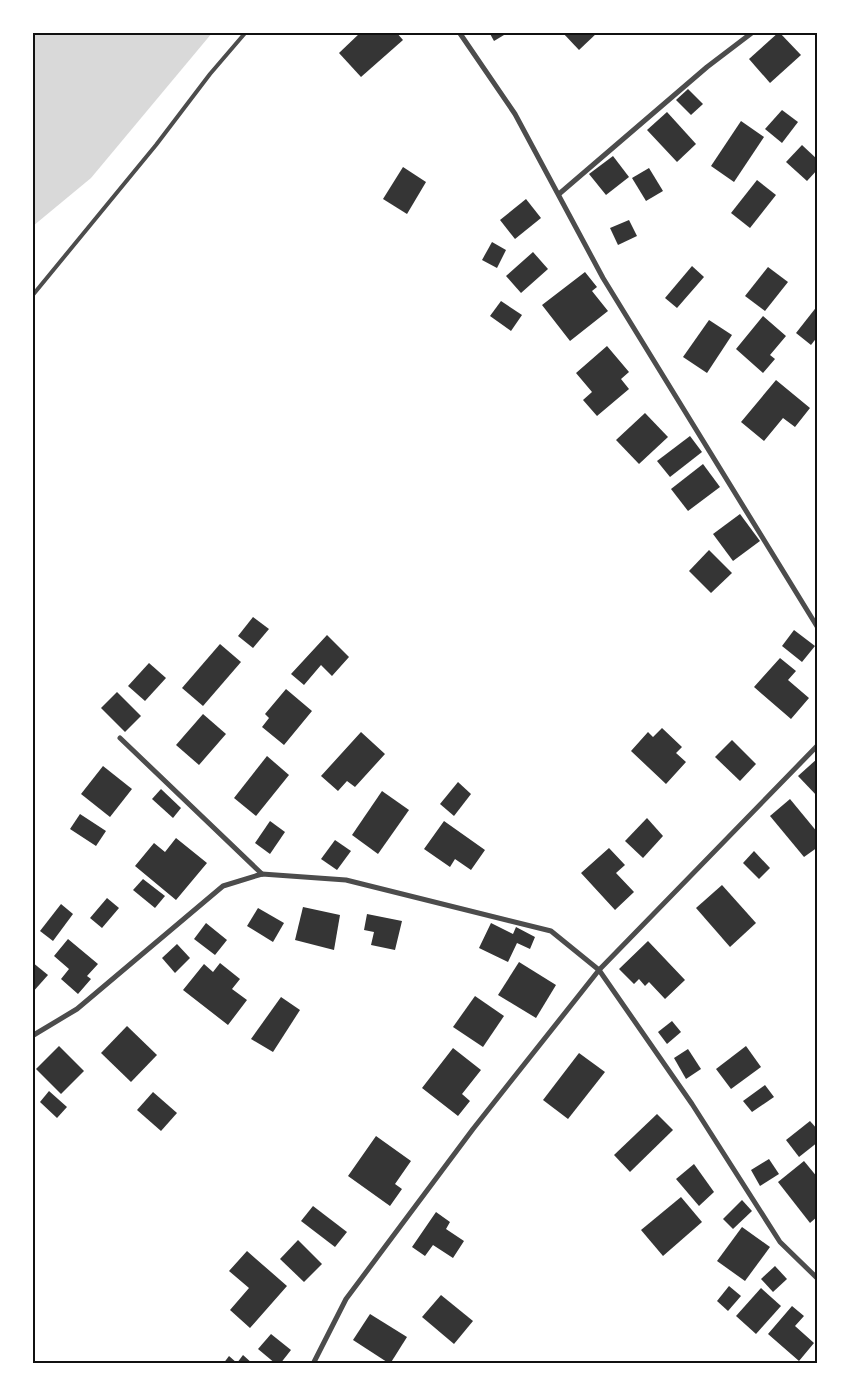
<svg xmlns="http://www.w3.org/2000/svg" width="850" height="1396" font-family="Bitter,serif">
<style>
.water{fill:#d9d9d9}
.building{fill:#353535}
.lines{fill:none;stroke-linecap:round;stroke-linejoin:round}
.service{stroke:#4c4c4c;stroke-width:4}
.minor{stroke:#4c4c4c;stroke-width:5}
.neatline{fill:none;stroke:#111;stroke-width:2}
</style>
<rect width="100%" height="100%" fill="#fff"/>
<polygon class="water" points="33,32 212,33 91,178 33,226"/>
<g class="building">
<polygon points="361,32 396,32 403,40 361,77 339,53"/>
<polygon points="489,32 509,32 494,41"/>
<polygon points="562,32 598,32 579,50"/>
<polygon points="779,32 801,55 770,83 749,59"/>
<polygon points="688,89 703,104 691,115 676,100"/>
<polygon points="782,110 798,122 782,143 765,129"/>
<polygon points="667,112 696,144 677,162 647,130"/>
<polygon points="741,121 764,137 734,182 711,166"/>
<polygon points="802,145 818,160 818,169 807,181 786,162"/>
<polygon points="613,156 629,177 606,195 589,174"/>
<polygon points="403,167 426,182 407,214 383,199"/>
<polygon points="649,168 663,191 646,201 632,178"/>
<polygon points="757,180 776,195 750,228 731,213"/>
<polygon points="526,199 541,218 515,239 500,220"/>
<polygon points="629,220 637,236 618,245 610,228"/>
<polygon points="492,242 506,250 497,268 482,260"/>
<polygon points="533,252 548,269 521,293 506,276"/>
<polygon points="692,266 704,277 677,308 665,298"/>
<polygon points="768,267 788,282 765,311 745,296"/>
<polygon points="585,272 597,287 592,291 608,311 570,341 542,305"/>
<polygon points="501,301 522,315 511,331 490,316"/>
<polygon points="818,305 818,336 811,345 796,333"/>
<polygon points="763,316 786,336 770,355 775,359 763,373 736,349"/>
<polygon points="709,320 732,335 707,373 683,357"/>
<polygon points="607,346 629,372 621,379 629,389 597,416 583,400 592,392 576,373"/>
<polygon points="776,380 810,408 795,427 783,418 764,441 741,422"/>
<polygon points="645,413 668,437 639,464 616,440"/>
<polygon points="690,436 702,452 670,477 657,461"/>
<polygon points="703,464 720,487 688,511 671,489"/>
<polygon points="740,514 760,541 733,561 713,534"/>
<polygon points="709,550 732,573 711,593 689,571"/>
<polygon points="253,617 269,629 253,648 238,636"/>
<polygon points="794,630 815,646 802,662 782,646"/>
<polygon points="327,635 349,657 332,676 321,665 304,685 291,674"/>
<polygon points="220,644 241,662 203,706 182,688"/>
<polygon points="780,658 796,671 788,680 809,698 791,719 754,687"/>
<polygon points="149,663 166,678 145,701 128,686"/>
<polygon points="286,689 312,711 284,745 262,727 269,718 265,714"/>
<polygon points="117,692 141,716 125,732 101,708"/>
<polygon points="203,714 226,734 199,765 176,745"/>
<polygon points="662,728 682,747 676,753 686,762 666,784 631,751 648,732 653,737"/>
<polygon points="361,732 385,754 355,787 347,781 338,791 321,776"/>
<polygon points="732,740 756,764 740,781 715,757"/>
<polygon points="267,756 289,775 256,816 234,798"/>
<polygon points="818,758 818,797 798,776"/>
<polygon points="103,766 132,789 110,817 81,794"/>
<polygon points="458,782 471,794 454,816 440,804"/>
<polygon points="161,789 181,808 173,818 152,799"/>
<polygon points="382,791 409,810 378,854 352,835"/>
<polygon points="790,799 818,833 818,847 804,857 770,816"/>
<polygon points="80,814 106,831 96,846 70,829"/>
<polygon points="647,818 663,836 643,858 625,841"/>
<polygon points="270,821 285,832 270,854 255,843"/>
<polygon points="444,821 485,850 471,870 455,859 450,867 424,849"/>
<polygon points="176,838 207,863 176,900 135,866 154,843 165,852"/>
<polygon points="335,840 351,851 337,870 321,859"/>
<polygon points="609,848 625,865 616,873 634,892 615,910 581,873"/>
<polygon points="754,851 770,868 759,879 743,863"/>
<polygon points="143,879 165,896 155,908 133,890"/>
<polygon points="722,885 756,923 730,947 696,908"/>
<polygon points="107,898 119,908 102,928 90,918"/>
<polygon points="61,904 73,914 53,941 40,931"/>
<polygon points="303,907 340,915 334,950 295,940"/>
<polygon points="258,908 284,923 273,942 247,926"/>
<polygon points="367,914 402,921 395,950 371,945 374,932 364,930"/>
<polygon points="206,923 227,940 215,955 194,939"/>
<polygon points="491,923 513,934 516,927 535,937 530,949 517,943 508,962 479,948"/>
<polygon points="68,939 98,964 87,976 91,979 78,994 61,979 69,969 54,956"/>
<polygon points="648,941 685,980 665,999 649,982 645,986 639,979 634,984 619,969"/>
<polygon points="177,944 190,958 175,973 162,958"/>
<polygon points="32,962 48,975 32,993"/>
<polygon points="519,962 556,985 536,1018 498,995"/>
<polygon points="220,963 240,979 232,989 247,1000 228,1025 183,990 204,964 213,972"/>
<polygon points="475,996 504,1016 483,1047 453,1027"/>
<polygon points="281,997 300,1010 273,1052 251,1039"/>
<polygon points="672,1021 681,1032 667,1044 658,1032"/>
<polygon points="127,1026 157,1055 131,1082 101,1053"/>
<polygon points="59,1046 84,1071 61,1094 36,1069"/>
<polygon points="746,1046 761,1067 731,1089 716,1069"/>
<polygon points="453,1048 481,1070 462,1094 470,1101 458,1116 422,1088"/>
<polygon points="688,1049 701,1069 686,1079 674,1058"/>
<polygon points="579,1053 605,1072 568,1119 543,1100"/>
<polygon points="765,1085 774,1097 752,1112 743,1101"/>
<polygon points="49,1091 67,1107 57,1118 40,1102"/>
<polygon points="153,1092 177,1113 161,1131 137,1110"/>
<polygon points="657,1114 673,1130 630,1172 614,1155"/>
<polygon points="810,1121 818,1130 818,1142 799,1157 786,1140"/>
<polygon points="376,1136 411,1161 395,1184 402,1189 390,1206 348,1176"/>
<polygon points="769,1159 779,1174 760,1186 751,1170"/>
<polygon points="804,1161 818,1178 818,1216 810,1223 778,1182"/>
<polygon points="694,1164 714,1192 699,1206 676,1179"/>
<polygon points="681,1197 702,1222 663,1256 641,1230"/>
<polygon points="742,1200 752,1211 733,1229 723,1219"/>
<polygon points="313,1206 347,1232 335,1247 301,1221"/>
<polygon points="436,1212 450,1222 446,1229 464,1241 453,1258 433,1245 425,1256 412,1247"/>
<polygon points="742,1227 770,1247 745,1281 717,1261"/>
<polygon points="298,1240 322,1264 304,1282 280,1259"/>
<polygon points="247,1251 287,1286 250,1328 230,1310 249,1288 229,1271"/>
<polygon points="775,1266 787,1279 773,1292 761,1279"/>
<polygon points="729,1286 741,1296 728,1311 717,1301"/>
<polygon points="761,1288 781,1306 756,1334 736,1316"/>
<polygon points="441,1295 473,1321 454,1344 422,1317"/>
<polygon points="792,1306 804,1316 795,1326 814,1343 799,1361 768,1334"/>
<polygon points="370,1314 407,1337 390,1364 353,1340"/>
<polygon points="271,1334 291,1350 280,1364 276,1364 258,1349"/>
<polygon points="243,1355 253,1364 223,1364 229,1356 237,1363"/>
</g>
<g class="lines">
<polyline class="service" points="32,296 156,145 210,74 246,32"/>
<g class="minor">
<polyline points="459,32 515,114 603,278 818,628"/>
<polyline points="559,194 707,67 753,32"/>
<polyline points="120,738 262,874"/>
<polyline points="32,1036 77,1009 223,886 262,874 346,880 551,931 599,970 692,1104 780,1242 818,1279"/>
<polyline points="313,1364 346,1299 473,1129 599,970 818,745"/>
</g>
</g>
<rect width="850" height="1396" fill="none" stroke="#ffffff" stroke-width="68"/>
<rect x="34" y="34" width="782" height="1328" class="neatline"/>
</svg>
